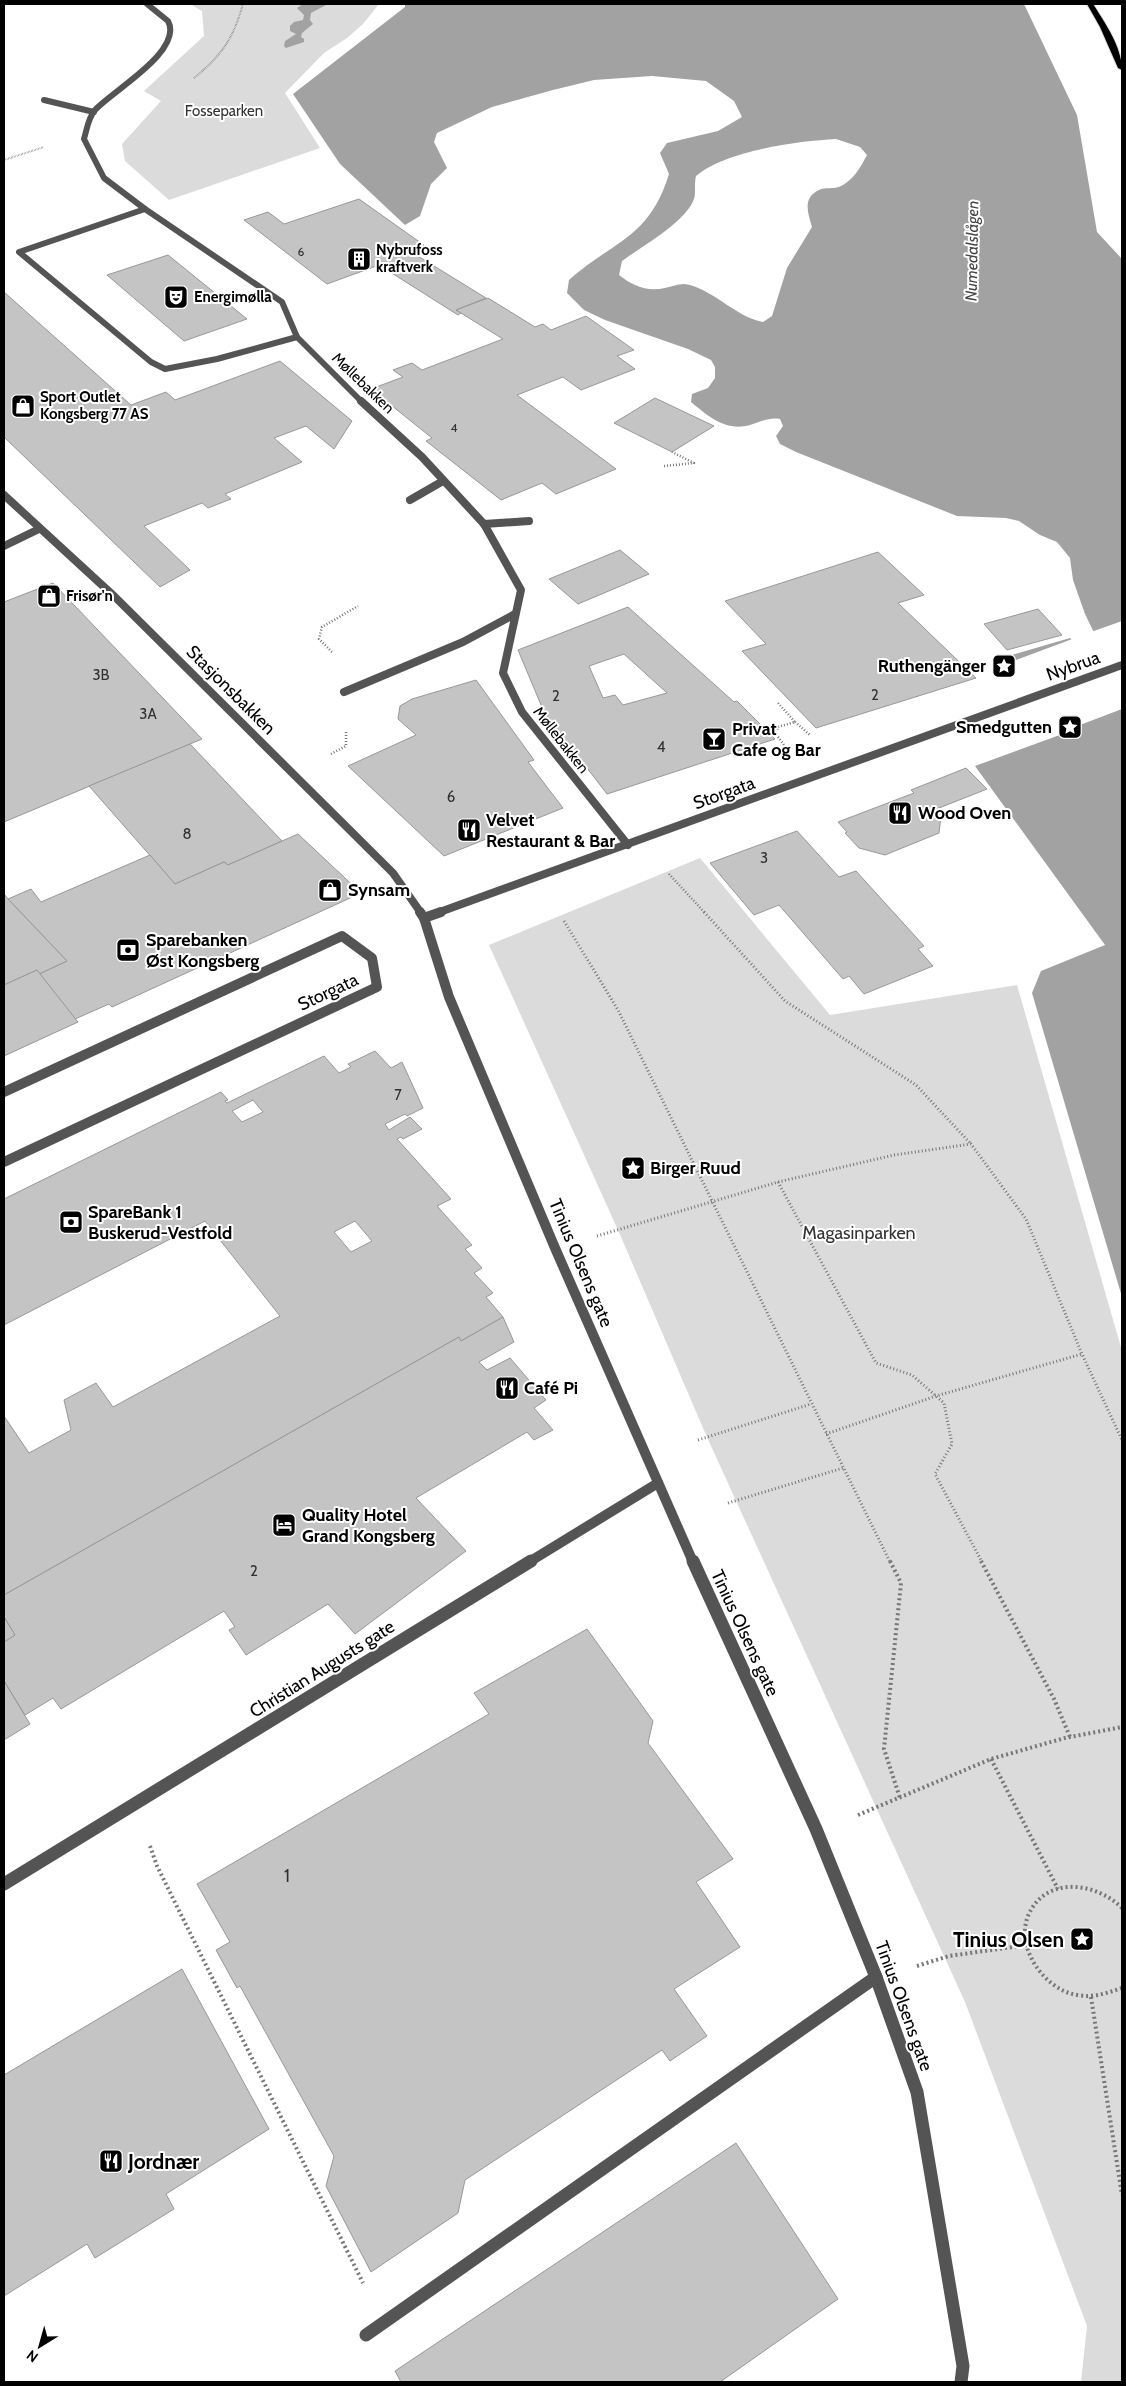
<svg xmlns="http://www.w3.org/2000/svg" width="1126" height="2386" font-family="Cabin,sans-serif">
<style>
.green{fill:#dbdbdb}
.water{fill:#a2a2a2;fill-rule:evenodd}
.pier{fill:#fff}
.building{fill:#c4c4c4;stroke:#989898;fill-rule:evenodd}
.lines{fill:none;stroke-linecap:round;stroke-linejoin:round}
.primary-casing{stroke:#dbdbdb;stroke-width:2}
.path-far3{stroke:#767676;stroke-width:2;stroke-dasharray:0.5 1;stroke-linecap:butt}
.path-far2{stroke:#767676;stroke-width:2.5;stroke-dasharray:1 2;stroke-linecap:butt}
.path-far1{stroke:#767676;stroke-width:3;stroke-dasharray:1 2.5;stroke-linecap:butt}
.path{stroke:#767676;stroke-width:4;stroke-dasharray:2 3;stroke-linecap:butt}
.lane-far2{stroke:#545454;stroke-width:6}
.lane-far1{stroke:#545454;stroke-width:8}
.lane{stroke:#545454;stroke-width:13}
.street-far3{stroke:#545454;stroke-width:6}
.street-far2{stroke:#545454;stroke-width:8}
.street-far1{stroke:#545454;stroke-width:10}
.street{stroke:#545454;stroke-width:13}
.primary{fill:#000;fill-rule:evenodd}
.labels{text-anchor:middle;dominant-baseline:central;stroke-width:4;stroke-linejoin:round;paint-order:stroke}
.far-number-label{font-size:12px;fill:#313131}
.far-park-label{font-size:15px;fill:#323232;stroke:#fff}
.far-poi-label{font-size:15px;font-weight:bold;fill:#000;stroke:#fff;text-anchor:start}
.far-street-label{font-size:15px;fill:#000;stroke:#fff}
.number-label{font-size:15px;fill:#313131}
.far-water-label{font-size:16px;font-style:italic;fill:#434343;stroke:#fff}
.poi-label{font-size:18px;font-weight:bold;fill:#000;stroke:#fff;text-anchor:start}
.street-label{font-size:18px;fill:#000;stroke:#fff}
.park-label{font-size:18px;fill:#323232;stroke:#fff}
.near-number-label{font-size:18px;fill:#313131}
.near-poi-label{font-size:21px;font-weight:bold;fill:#000;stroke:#fff;text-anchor:end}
</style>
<rect width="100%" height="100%" fill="#fff"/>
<g class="green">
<polygon points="190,4 379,4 363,24 347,38 324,53 285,93 320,148 169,200 125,161 122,144 161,101 144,91 204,36 202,11"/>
<polygon points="700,858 830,1015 1017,985 1122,1351 1122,2382 1081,2382 1087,2326 965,2002 706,1435 618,1230 489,945"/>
</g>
<g class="water">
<polygon points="303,4 326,5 311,13 310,20 313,24 302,33 301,37 304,39 304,42 286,48 284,46 285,41 296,34 290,31 290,26 294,22 303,20 304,15 297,8"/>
<path d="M405 4H1024L1077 115 1097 232 1122 259V1297L1032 993 1041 971 1105 945 975 766 1076 729 1012 655 1070 638 1108 671 1101 647 1085 614 1073 580 1070 558 1057 542 1040 535 1019 521 1006 518 957 516 796 452 780 444 776 436 783 426 780 419C768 417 761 422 750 425 726 432 708 416 691 402L692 394 708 388 715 378V367L711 360 688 349 605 320 584 310 567 293 569 280C614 240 649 239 669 174L660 153 667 143 718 131 742 117 734 101 706 81 652 76 594 80 553 90 492 107 437 133 434 142 447 168 431 184 420 216 405 225 340 164 293 94 405 7ZM836 139 860 147 867 155C860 168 853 181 839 187 833 189 825 187 819 190 802 198 808 213 812 227L787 268 772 316 763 322C735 317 711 287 684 284 678 284 670 287 665 288 647 292 633 286 619 275L622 261C641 247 686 222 694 199 696 193 694 183 696 176 725 151 797 141 836 139Z"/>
</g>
<polygon class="pier" points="1122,621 1122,709 1072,728 1013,661 1075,638 1104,664 1091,632"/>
<g class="building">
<polygon points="359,199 428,248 413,253 486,298 456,310 461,313 458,315 379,265 327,284 244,220 268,212 284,224"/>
<polygon points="168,255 247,319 184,341 107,275"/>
<polygon points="4,292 131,405 166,392 175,400 280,361 352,421 334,449 306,426 274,438 302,462 225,494 231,499 208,508 202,503 144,526 190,570 160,587 4,437"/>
<polygon points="488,298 535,327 543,324 551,330 586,316 634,350 617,356 635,369 581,390 563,377 517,395 616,469 556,494 542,483 501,500 426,441 432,438 371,389 403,377 393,370 412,363 422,370 503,339 456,310"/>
<polygon points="655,398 714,426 672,452 614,423"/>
<polygon points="620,550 649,574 578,604 549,579"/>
<polygon points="878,552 924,595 898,603 976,678 816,728 742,651 766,644 725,601"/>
<polygon points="53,583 202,739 4,822 4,602"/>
<path d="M628 607 734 702 737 701 775 739 607 794 544 712 518 650ZM624 654 667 693 623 705 615 695 603 698 589 666Z"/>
<polygon points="1038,609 1062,635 1007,650 984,624"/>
<polygon points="476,680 534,760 528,762 563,808 444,856 348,766 416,735 398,719 400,706 412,699"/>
<polygon points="190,744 282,841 228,865 224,862 175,884 89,786"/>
<polygon points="966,768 987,789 934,810 941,816 939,833 885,855 859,848 845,833 847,832 838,822 914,793 911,790"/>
<polygon points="797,831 839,877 856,871 924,946 918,949 933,966 864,994 849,976 843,979 779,905 754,915 710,863"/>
<polygon points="298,834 361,893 112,1007 109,1004 75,1019 39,974 67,961 8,899 31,889 41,902 150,855 175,884 224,862 228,865"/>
<polygon points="4,894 8,899 67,961 39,974 37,970 4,985"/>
<polygon points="37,970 78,1022 4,1056 4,985"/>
<path d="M375 1051 391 1068 402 1062 423 1108 407 1116 405 1114 385 1124 389 1130 410 1117 422 1129 403 1139 401 1137 397 1139 451 1199 437 1206 472 1245 465 1249 482 1268 474 1273 493 1293 486 1297 503 1317 461 1341 459 1337 4 1595V1416L29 1453 71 1430 64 1400 96 1383 113 1407 280 1316 205 1221 4 1325V1199L221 1092 228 1100 225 1101 227 1103 324 1056 339 1073 351 1067 348 1064ZM253 1100 263 1112 242 1122 232 1111ZM355 1221 372 1241 351 1252 334 1232Z"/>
<polygon points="503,1317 514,1342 479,1362 487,1370 510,1358 546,1400 534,1408 553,1430 534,1440 527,1432 416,1498 466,1551 355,1634 328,1604 246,1655 229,1630 235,1627 224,1611 61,1709 53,1698 25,1715 4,1681 4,1642 15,1635 4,1617 4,1595 459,1337 461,1341"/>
<polygon points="4,1617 15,1635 4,1642"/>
<polygon points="587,1629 653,1721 648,1743 733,1859 696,1882 740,1947 674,1989 707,2036 670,2061 662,2050 465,2180 458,2213 371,2272 326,2186 334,2156 240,1986 237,1988 216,1950 230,1942 197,1884 489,1714 474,1693"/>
<polygon points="4,1681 30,1724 4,1740"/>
<polygon points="182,1969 269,2129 166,2194 174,2209 95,2258 87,2244 4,2296 4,2075"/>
<polygon points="736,2143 838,2299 720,2382 401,2382 395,2371"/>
</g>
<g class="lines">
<g class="primary-casing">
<path id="primary" d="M1087 4H1093C1105 23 1122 47 1122 70L1118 68 1100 27Z"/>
</g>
<g class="path-far3">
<path d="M194 78C222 55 233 39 243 4"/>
<polyline points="4,160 44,147"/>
</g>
<g class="path-far2">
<polyline points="664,466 694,463 672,452"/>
<polyline points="332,652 319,639 322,627 358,606"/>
<polyline points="778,703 795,722 778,727 776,734 784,745"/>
<polyline points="795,722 810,735"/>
<polyline points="331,754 346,746 346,732"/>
<polyline points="669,874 705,913"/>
</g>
<g class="path-far1">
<polyline points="704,912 785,1001 916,1085 971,1144"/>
<polyline points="564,921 618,1010 890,1562"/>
<polyline points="778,1182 876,1363 912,1375 944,1403 952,1444 935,1474 982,1562"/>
<polyline points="597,1236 778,1182 894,1155 971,1144 1026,1219 1082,1354 1122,1440"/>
<polyline points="826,1434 936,1396 1082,1354"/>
<polyline points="698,1440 811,1404"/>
<polyline points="728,1503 843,1468"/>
</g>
<g class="path">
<polyline points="890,1561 901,1583 884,1749 900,1798"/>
<polyline points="981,1561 1054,1699 1070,1737"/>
<polyline points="991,1759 1058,1889"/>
<polyline points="858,1815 991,1759 1065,1738 1122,1727"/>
<polyline points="150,1846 157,1866 363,2283"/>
<path d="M1122 1908C1096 1882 1045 1875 1028 1916 1015 1948 1045 1990 1077 1995 1094 1998 1107 1993 1122 1988"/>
<polyline points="917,1966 949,1956 1027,1945"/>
<polyline points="1091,1997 1122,2195"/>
</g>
<g class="lane-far2">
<polyline points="44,100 94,112"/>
<polyline points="145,209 19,252 151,362 165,369 217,359 297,337"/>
</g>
<g class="lane-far1">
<polyline points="410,500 443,481"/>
<polyline points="484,524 529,521"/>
<polyline points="344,692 463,642 515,614"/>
</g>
<polyline class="lane" points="366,2335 876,1977"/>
<path class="street-far3" d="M147 4 168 21C184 51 112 91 95 110 88 118 87 129 84 139L104 178 145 209 282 302 297 337 362 402"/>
<g class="street-far2">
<polyline points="361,401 422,457 484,524 521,590 503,673 522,712 628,845"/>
<polyline points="4,495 115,597 393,873 421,913"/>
<polyline points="4,546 39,529"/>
<polyline points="437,913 1122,665"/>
</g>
<g class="street-far1">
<polyline points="420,912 424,918 449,997 555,1248 693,1562"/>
<polyline points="424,918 441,912"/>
<polyline points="4,1092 342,936 372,958 377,987 4,1162"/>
<polyline points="529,1562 658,1483"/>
</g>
<g class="street">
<polyline points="693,1561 816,1829 876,1977 917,2092 963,2366 961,2382"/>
<polyline points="4,1884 531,1561"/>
</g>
<use href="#primary" class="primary"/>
</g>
<defs>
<g id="building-square" transform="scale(1.25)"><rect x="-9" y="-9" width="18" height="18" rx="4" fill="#000" stroke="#fff"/><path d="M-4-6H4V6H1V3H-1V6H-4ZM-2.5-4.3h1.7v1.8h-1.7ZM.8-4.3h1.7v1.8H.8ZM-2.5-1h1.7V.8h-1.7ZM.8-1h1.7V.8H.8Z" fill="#fff"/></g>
<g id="theatre-square" transform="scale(1.25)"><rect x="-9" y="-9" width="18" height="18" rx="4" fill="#000" stroke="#fff"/><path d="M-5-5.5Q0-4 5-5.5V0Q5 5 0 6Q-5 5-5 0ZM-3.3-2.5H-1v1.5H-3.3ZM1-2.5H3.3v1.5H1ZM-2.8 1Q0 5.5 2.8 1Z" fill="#fff"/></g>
<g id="shop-square" transform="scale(1.25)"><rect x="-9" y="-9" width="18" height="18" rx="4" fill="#000" stroke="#fff"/><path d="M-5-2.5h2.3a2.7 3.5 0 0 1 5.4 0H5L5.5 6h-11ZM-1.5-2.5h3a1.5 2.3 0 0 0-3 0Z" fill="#fff"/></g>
<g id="sight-square" transform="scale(1.25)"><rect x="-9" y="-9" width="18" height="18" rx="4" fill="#000" stroke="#fff"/><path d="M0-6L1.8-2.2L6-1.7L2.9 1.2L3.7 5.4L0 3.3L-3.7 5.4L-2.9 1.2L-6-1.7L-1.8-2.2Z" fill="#fff"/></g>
<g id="bar-square" transform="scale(1.25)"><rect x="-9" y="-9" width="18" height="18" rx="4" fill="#000" stroke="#fff"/><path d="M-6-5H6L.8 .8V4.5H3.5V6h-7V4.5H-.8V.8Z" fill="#fff"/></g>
<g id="restaurant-square" transform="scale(1.25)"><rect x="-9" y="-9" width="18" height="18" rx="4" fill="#000" stroke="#fff"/><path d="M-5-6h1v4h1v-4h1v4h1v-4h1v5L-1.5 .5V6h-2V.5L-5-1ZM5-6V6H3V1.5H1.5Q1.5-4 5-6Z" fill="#fff"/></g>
<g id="bank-square" transform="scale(1.25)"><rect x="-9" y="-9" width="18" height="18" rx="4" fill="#000" stroke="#fff"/><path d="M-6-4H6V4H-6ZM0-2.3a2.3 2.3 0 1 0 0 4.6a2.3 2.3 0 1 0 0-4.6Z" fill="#fff"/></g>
<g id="hotel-square" transform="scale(1.25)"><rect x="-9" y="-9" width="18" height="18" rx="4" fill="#000" stroke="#fff"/><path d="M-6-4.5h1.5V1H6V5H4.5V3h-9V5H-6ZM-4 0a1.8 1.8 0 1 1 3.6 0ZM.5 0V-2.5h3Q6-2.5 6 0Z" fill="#fff"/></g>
</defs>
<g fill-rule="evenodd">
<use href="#building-square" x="359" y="259"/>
<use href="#theatre-square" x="176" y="297"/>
<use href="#shop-square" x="23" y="406"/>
<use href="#shop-square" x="49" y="596"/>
<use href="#sight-square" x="1004" y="666"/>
<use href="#sight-square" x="1070" y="727"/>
<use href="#bar-square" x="714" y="739"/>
<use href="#restaurant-square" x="900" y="813"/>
<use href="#restaurant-square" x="469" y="830"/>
<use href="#shop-square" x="330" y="890"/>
<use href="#bank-square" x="128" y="950"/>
<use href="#sight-square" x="633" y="1168"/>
<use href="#bank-square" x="71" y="1222"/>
<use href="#restaurant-square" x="507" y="1388"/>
<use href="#hotel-square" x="284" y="1525"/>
<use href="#sight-square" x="1082" y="1939"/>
<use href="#restaurant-square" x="111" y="2161"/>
</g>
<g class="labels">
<g class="far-number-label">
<text x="301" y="251">6</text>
<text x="454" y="427">4</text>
</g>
<g class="far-park-label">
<text x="224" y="111">Fosseparken</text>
</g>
<g class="far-poi-label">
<text x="376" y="250">Nybrufoss<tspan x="376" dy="17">kraftverk</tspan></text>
<text x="194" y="297">Energimølla</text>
<text x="40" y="397">Sport Outlet<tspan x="40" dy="17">Kongsberg 77 AS</tspan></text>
<text x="66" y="596">Frisør'n</text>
</g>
<g class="far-street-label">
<text transform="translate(363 383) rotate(44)">Møllebakken</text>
<text transform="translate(561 740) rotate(52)">Møllebakken</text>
</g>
<g class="number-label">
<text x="101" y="675">3B</text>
<text x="875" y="695">2</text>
<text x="556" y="696">2</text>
<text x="148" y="714">3A</text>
<text x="661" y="747">4</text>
<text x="451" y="797">6</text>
<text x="187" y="834">8</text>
<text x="764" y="858">3</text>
<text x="398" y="1095">7</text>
<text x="254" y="1571">2</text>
</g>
<g class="far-water-label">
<text transform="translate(972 251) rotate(-89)">Numedalslågen</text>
</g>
<g class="poi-label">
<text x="986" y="666" text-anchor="end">Ruthengänger</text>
<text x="1052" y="727" text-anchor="end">Smedgutten</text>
<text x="732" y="729">Privat<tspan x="732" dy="21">Cafe og Bar</tspan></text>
<text x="918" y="813">Wood Oven</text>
<text x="486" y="820">Velvet<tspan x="486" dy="21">Restaurant &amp; Bar</tspan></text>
<text x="348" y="890">Synsam</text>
<text x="146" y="940">Sparebanken<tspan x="146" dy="21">Øst Kongsberg</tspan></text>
<text x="650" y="1168">Birger Ruud</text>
<text x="88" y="1212">SpareBank 1<tspan x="88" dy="21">Buskerud-Vestfold</tspan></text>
<text x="524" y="1388">Café Pi</text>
<text x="302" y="1515">Quality Hotel<tspan x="302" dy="21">Grand Kongsberg</tspan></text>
</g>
<g class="street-label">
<text transform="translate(1073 666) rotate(-20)">Nybrua</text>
<text transform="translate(231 690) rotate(45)">Stasjonsbakken</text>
<text transform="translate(724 793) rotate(-20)">Storgata</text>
<text transform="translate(328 992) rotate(-25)">Storgata</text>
<text transform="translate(581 1263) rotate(67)">Tinius Olsens gate</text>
<text transform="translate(745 1633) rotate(65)">Tinius Olsens gate</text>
<text transform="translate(322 1669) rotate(-32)">Christian Augusts gate</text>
<text transform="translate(904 2006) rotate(70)">Tinius Olsens gate</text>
</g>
<g class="park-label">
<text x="859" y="1233">Magasinparken</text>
</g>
<g class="near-number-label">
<text x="287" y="1876">1</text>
</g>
<g class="near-poi-label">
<text x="1064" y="1939">Tinius Olsen</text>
<text x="128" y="2161" text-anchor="start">Jordnær</text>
</g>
</g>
<rect width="1126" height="2386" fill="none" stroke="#000000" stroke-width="10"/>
<g transform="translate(40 2346) rotate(217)" stroke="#ffffff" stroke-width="4" paint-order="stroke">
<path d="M0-4L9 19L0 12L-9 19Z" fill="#000000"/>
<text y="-8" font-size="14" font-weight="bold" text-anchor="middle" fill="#000000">N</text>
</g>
</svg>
